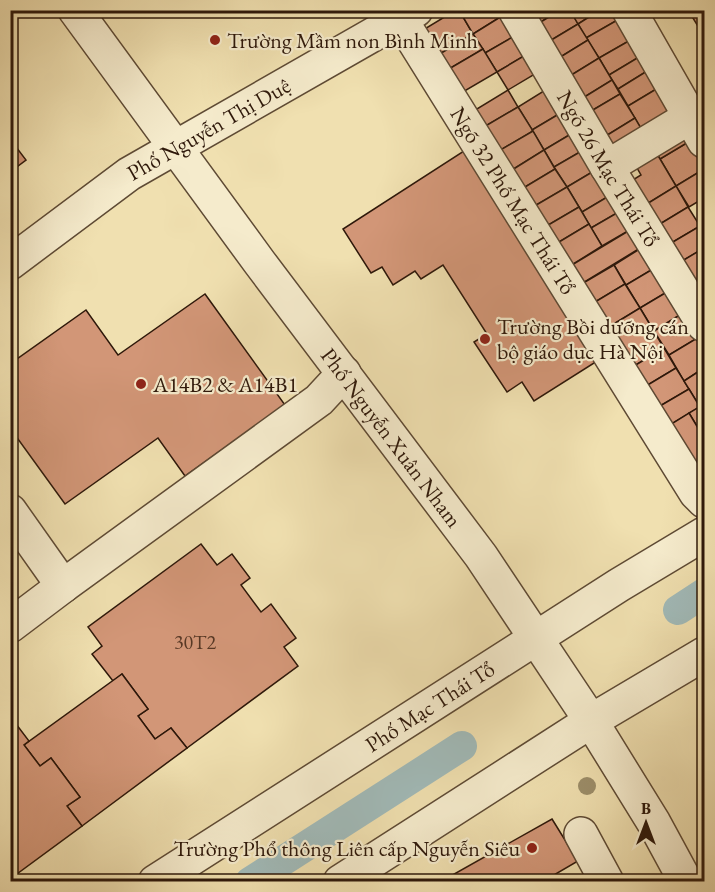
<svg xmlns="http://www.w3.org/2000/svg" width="715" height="892" font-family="'EB Garamond',serif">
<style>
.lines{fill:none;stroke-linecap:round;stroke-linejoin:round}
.canal{stroke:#a1bab8;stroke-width:30}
.building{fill:#d29677;stroke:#2e180a;stroke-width:1.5}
.minor-casing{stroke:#5e4a34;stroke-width:36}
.minor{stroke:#f5ebcc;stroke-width:33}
.tree{fill:#9c8e6a}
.poi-dot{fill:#8f2418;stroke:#f5ebcc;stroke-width:2}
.labels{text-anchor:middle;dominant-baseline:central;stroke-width:4.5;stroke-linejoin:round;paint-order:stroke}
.number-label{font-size:20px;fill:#573825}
.poi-label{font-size:22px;fill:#2e180a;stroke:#f5ebcc;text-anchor:start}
.street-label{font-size:22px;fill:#2e180a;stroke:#f5ebcc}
</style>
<rect width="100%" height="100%" fill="#f0e0b0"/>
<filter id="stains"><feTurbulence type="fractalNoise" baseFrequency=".00333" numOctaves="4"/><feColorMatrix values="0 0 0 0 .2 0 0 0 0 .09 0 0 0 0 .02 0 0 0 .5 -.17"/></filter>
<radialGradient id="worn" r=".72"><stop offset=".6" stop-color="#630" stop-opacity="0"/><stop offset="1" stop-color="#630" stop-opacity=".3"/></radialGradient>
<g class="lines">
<g class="canal">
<polyline points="678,610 704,593"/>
<polyline points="250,882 462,746"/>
</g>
</g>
<g class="building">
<polygon points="456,10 459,10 473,34 433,58 418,33"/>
<polygon points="459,10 510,10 510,11 473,34"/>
<polygon points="522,10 560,10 528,30"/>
<polygon points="560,10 570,10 578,24 538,48 528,30"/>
<polygon points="570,10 600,10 578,24"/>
<polygon points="600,10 617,10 621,18 586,38 578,24"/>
<polygon points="688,10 704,10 704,36"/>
<polygon points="510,11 523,31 485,53 473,34"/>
<polygon points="621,18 634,38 599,58 586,38"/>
<polygon points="578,24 588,40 549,64 538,48"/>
<polygon points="523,31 534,50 497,72 485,53"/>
<polygon points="473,34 483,49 442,73 433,58"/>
<polygon points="634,38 644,54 609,75 599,58"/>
<polygon points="588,40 599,58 560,82 549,64"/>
<polygon points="483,49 497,72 456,96 442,73"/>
<polygon points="534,50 545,68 508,90 497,72"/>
<polygon points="644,54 652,68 618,89 609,75"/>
<polygon points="599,58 612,80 573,104 560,82"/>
<polygon points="652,68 663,85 628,106 618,89"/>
<polygon points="612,80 620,94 581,117 573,104"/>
<polygon points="555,84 569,108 532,130 518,107"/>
<polygon points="663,85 676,108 641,129 628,106"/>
<polygon points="508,90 518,107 477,131 467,115"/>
<polygon points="620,94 635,118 596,142 581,117"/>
<polygon points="518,107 533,131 492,155 477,131"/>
<polygon points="569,108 581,128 544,150 532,130"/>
<polygon points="635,118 649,142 610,165 596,142"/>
<polygon points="581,128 592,145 554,167 544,150"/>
<polygon points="533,131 544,150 504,175 492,155"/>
<polygon points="695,138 704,154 704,169 676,186 660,159"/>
<polygon points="695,138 660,159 650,142"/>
<polygon points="10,139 26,160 10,172"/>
<polygon points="650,142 676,186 637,210 623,186 641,175 629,154"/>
<polygon points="592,145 604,165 567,187 554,167"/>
<polygon points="467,149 602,358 534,401 522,382 507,392 474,342 487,334 443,265 421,279 415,271 393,285 382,267 371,273 343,229"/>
<polygon points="544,150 555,169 515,193 504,175"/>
<polygon points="604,165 619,190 582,212 567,187"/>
<polygon points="555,169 567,187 526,211 515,193"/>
<polygon points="704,169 704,198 689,207 676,186"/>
<polygon points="676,186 688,207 650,230 637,210"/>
<polygon points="567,187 579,207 538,231 526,211"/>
<polygon points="619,190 629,206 591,228 582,212"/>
<polygon points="629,206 640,224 602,246 591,228"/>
<polygon points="579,207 589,224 549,248 538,231"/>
<polygon points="688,207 700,226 661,249 650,230"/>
<polygon points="589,224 602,246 562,271 549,248"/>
<polygon points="640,224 650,242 573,289 562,271"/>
<polygon points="700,226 704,233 704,248 672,267 661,249"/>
<polygon points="651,242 663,263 626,285 614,265"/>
<polygon points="704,248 704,277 685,289 672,267"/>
<polygon points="663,263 677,286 640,308 626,285"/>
<polygon points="614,265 625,284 585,308 573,289"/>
<polygon points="625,284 640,308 599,333 585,308"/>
<polygon points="677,286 691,308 654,331 640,308"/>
<polygon points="205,294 285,405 185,476 158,438 65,504 10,428 10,364 86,310 118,355"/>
<polygon points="640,308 664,348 624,372 599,333"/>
<polygon points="691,308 704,334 669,355 654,331"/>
<polygon points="704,334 704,368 684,381 669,355"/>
<polygon points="664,348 676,368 636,392 624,372"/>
<polygon points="676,368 689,389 648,413 636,392"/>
<polygon points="704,368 704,404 700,407 684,381"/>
<polygon points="689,389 700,407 660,431 648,413"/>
<polygon points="704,404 704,438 689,413"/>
<polygon points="689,413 704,438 704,466 687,477 660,431"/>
<polygon points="201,544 217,565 232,554 250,578 241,585 261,612 271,604 296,638 284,647 298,666 187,748 171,728 155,739 138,716 148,709 122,674 113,681 92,654 102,646 88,627"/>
<polygon points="122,674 148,709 138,716 155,739 171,728 187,748 82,826 67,806 80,797 51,758 40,766 24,745"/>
<polygon points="10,716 29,741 24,745 40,766 51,758 80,797 67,806 82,826 10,879"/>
<polygon points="552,819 578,861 542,882 440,882"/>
</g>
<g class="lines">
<g class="minor-casing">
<g id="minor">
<path id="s1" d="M75 10 260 263 481 556 591 721 654 823 686 882"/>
<path id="s2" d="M515 10 607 167 704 325"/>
<polyline points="629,10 704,141"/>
<path id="s3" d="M402 19 406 28 696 493 704 501"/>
<polyline points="607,167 690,117"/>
<path id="s4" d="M10 263 129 174 416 10"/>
<polyline points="10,511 63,586 10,626"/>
<polyline points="63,586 319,400 344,373"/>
<polyline points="581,834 607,882"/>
<path id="s5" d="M155 882 619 585 704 534"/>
<polyline points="340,882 591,721 704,654"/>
</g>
</g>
<use href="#minor" class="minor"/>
</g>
<circle class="tree" cx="587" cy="786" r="9"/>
<g class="poi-dot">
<circle cx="215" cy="40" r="6"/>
<circle cx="485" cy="339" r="6"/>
<circle cx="141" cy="384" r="6"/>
<circle cx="532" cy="848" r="6"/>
</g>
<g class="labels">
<g class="number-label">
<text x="195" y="642">30T2</text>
</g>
<g class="poi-label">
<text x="227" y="40">Trường Mầm non Bình Minh</text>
<text x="497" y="326">Trường Bồi dưỡng cán<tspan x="497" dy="25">bộ giáo dục Hà Nội</tspan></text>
<text x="153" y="384">A14B2 &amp; A14B1</text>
<text x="520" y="848" text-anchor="end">Trường Phổ thông Liên cấp Nguyễn Siêu</text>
</g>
<g class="street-label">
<text stroke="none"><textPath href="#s4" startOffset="240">Phố Nguyễn Thị Duệ</textPath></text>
<text stroke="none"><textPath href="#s2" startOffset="184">Ngõ 26 Mạc Thái Tổ</textPath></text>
<text stroke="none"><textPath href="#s3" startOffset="213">Ngõ 32 Phố Mạc Thái Tổ</textPath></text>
<text stroke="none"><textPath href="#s1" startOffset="532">Phố Nguyễn Xuân Nham</textPath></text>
<text stroke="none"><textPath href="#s5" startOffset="326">Phố Mạc Thái Tổ</textPath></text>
</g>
</g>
<rect width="715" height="892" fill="none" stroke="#f0e0b0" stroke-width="36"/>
<rect x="12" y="12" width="691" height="868" fill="none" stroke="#2e180a" stroke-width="3"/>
<rect x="18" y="18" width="679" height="856" fill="none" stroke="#2e180a" stroke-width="1.5"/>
<g transform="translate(646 823)" stroke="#f5ebcc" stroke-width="4.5" paint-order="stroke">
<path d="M0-4.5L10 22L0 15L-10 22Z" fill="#2e180a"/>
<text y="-9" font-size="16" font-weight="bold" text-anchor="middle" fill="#2e180a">B</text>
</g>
<rect width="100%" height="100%" filter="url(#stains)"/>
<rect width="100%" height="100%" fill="url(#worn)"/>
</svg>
